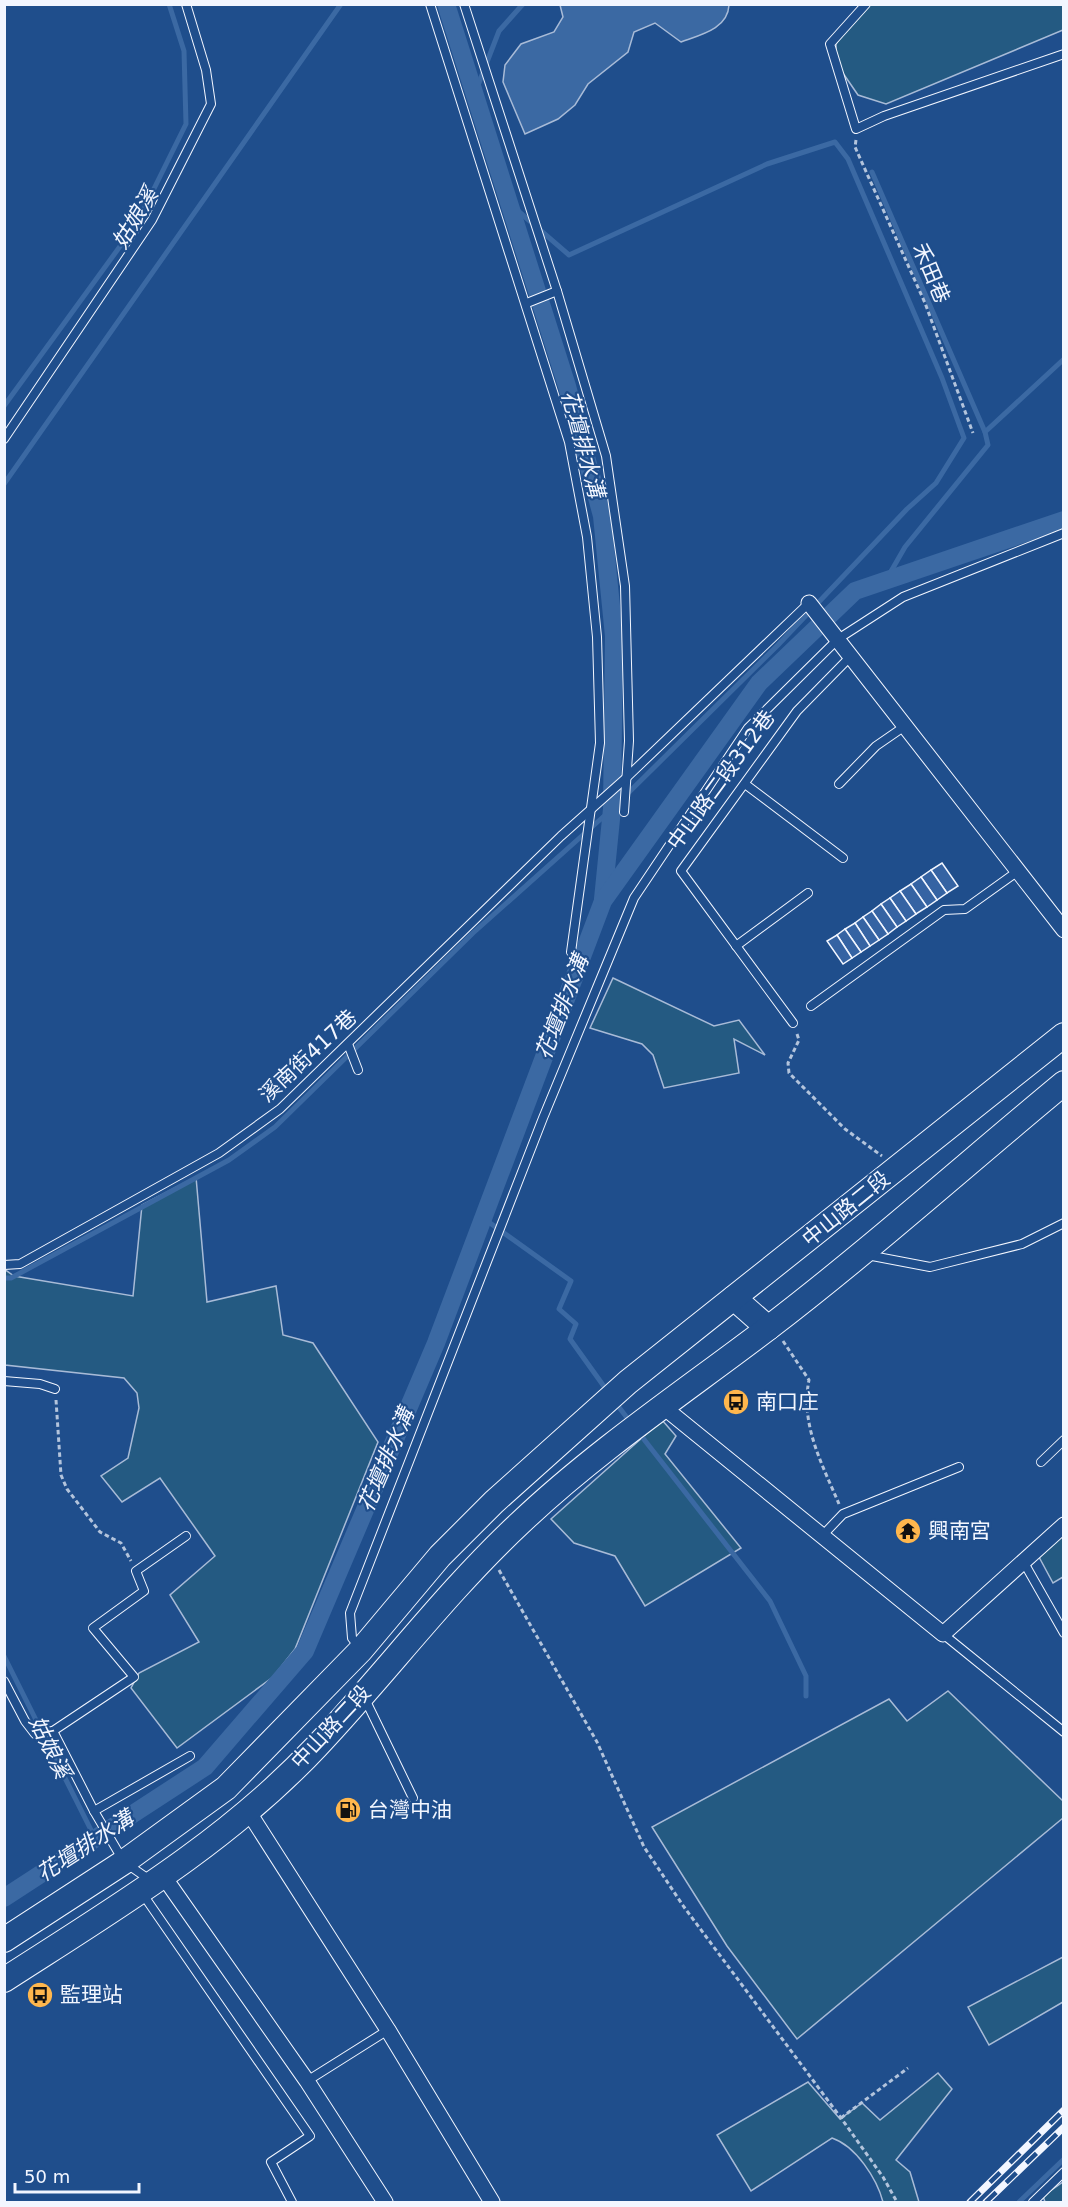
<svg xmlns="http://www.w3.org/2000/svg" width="1068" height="2207" font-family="'DejaVu Sans','Noto Sans TC',sans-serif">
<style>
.green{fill:#245a82;stroke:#a8bbd7;stroke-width:1.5}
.water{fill:#3b69a3;stroke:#a8bbd7;stroke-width:1.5}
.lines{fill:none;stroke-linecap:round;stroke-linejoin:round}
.stream{stroke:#3b69a3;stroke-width:5}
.canal{stroke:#3b69a3;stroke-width:18}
.building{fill:#3563a3;stroke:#f2f6ff;stroke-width:1.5}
.lane-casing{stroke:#f2f6ff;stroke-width:10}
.street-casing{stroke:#f2f6ff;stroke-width:17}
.primary-casing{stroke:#f2f6ff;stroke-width:26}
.path{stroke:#b3c4dc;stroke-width:3;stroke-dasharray:4.5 3;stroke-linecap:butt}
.lane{stroke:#1f4e8c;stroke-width:8}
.street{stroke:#1f4e8c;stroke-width:15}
.primary{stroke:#1f4e8c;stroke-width:24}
.rail-casing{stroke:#f2f6ff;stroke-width:7}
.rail{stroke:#1f4e8c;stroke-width:4.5;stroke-dasharray:14;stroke-linecap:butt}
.labels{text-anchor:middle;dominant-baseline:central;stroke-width:4.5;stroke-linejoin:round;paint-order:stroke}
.street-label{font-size:21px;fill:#f2f6ff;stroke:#1f4e8c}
.poi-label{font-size:21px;fill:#f2f6ff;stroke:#1f4e8c;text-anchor:start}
.water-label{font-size:22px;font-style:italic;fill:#f2f6ff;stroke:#1f4e8c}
</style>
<rect width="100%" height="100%" fill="#1f4e8c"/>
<g class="green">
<polygon points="859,5 1063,5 1063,30 886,104 858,95 836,63 836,44"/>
<polygon points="613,978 714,1026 739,1020 765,1055 734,1039 739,1073 664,1088 653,1055 642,1044 590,1028"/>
<polygon points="196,1177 207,1302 276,1286 283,1335 313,1343 378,1442 295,1649 273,1677 177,1748 131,1688 139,1673 199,1642 170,1595 215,1556 160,1478 122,1502 101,1476 128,1458 139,1408 137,1393 124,1378 5,1365 4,1269 14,1276 133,1296 142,1205"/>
<polygon points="662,1420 676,1436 665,1454 741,1548 645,1606 615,1556 574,1543 551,1519"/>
<polygon points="1063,1535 1063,1577 1053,1583 1039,1557"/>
<polygon points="948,1691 1063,1801 1063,1818 797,2039 727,1946 652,1827 889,1699 907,1721"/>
<polygon points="1063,1957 1063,2002 989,2045 968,2007"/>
<path d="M938 2073 952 2089 896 2160 910 2172 919 2202H883C877 2179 856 2146 832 2138L751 2191 717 2135 808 2082 840 2119 862 2103 880 2120Z"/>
<polygon points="1063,2182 1063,2202 1045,2202 1043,2196"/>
</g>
<path class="water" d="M560 5 729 4V5C728 29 700 35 681 42L655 23 634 32 628 52 588 84 575 105 558 119 525 134 503 82 505 65 521 44 554 32 563 17Z"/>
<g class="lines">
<g class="stream">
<polyline points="475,93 499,31 523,4"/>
<polyline points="872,172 985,432"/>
<polyline points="4,406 137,223 186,124 184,51 169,4"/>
<polyline points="4,484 341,4"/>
<polyline points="886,580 905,547 988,445 985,432 1064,359"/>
<polyline points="483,1218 571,1281 559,1309 576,1324 570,1339 608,1392"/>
<polyline points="4,1278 11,1278 229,1160 275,1127 473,933 612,809 778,645 907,509 936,483 964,438 942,378 848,159 835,142 767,164 569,255 510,204"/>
<polyline points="615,1402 631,1423"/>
<polyline points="639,1433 770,1601 806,1676 806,1696"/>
<polyline points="4,1656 95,1838"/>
<polyline points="1019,2202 1064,2159"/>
</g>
<g class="canal">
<polyline points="446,4 567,386 602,516 614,636 612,809 603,899"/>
<polyline points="4,1898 205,1767 305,1651 436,1343 603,901 759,683 855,591 1064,520"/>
</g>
</g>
<g class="building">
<polygon points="942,863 958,886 947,893 931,870"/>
<polygon points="931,870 947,893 937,900 921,877"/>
<polygon points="921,877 937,900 927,907 911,884"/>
<polygon points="911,884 927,907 916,914 900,891"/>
<polygon points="900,891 916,914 906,921 890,898"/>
<polygon points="890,898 906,921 897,927 881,904"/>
<polygon points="881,904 897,927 888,934 872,911"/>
<polygon points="872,911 888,934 879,940 863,917"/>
<polygon points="863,917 879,940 870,946 855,923"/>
<polygon points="855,923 870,946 861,952 845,929"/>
<polygon points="845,929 861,952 852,958 837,935"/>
<polygon points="837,935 852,958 843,964 827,941"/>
</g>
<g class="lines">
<g class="lane-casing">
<g id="lane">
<polyline points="430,4 569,442 587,537 597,637 600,743 571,952"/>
<polyline points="464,4 557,291 606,456 625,586 629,741 624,812"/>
<polyline points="866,4 830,44 856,129 884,116 1064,54"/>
<polyline points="527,303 557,291"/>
<polyline points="4,439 152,220 211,104 206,70 186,4"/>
<polyline points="745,784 843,858"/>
<polyline points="839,784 876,746 905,726"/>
<polyline points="736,946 808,893"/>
<polyline points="811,1006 944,910 965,909 1018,871"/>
<polyline points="793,1023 681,871 797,711 851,656"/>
<polyline points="348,1044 358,1070"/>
<polyline points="867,1255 930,1267 1022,1244 1064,1223"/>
<polyline points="4,1265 20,1264 219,1153 280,1109 561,836 626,778 809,603"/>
<polyline points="4,1381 40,1384 55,1389"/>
<polyline points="1041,1462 1064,1440"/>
<polyline points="822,1536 843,1514 959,1467"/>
<polyline points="1023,1561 1064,1633"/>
<polyline points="943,1634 1064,1732"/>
<polyline points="359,1647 352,1638 350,1613 543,1118 634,898 748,728 838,639 903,597 1064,533"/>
<polyline points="4,1681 25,1721 35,1734 53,1731 94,1811 124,1862 150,1880"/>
<polyline points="365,1699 413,1798"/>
<polyline points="53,1731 134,1677 93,1628 144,1591 136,1571 186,1536"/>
<polyline points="94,1811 190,1756"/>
<polyline points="142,1893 310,2136 271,2162 292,2202"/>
<polyline points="307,2081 388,2030"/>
<polyline points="1033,2202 1064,2172"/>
</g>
</g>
<g class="street-casing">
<g id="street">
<polyline points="809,603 1064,930"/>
<polyline points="661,1405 943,1634 1064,1525"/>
<polyline points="248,1811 388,2030 492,2202"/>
<polyline points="164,1877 307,2081 385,2202"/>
</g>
</g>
<g class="primary-casing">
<g id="primary">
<polyline points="734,1298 768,1328"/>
<polyline points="4,1940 124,1862 226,1788 361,1650 440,1556 494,1502 628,1382 1064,1035"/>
<path d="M4 1980C114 1909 227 1842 317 1746 386 1673 446 1592 520 1523 596 1451 684 1392 767 1329 869 1251 965 1165 1064 1083"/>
</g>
</g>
<g class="path">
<polyline points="856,140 855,147 925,303 973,433"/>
<polyline points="797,1034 799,1040 788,1063 789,1073 845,1129 882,1156"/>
<path d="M783 1341 809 1380C800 1424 822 1464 839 1504"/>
<polyline points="56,1400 61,1475 67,1489 100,1532 121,1543 131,1561"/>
<polyline points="499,1570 597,1742 644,1847 684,1907 841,2118 883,2177 897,2202"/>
<polyline points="841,2118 908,2068"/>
</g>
<use href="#lane" class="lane"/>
<use href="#street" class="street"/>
<use href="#primary" class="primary"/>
<g class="rail-casing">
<g id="rail">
<polyline points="970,2202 1064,2110"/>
<polyline points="986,2202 1064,2127"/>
</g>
</g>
<use href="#rail" class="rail"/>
</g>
<defs>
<g id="bus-disc" transform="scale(1.35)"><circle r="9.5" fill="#ffb74d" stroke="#1f4e8c"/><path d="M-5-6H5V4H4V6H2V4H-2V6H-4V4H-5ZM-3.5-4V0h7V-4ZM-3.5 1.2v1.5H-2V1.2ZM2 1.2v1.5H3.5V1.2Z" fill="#111"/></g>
<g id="temple-disc" transform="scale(1.35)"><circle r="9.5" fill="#ffb74d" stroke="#1f4e8c"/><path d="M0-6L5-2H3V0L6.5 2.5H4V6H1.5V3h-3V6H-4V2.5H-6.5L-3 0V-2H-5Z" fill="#111"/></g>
<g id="fuel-disc" transform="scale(1.35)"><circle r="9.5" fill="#ffb74d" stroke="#1f4e8c"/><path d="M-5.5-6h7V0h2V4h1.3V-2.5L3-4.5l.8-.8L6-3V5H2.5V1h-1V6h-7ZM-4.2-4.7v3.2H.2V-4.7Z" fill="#111"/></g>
</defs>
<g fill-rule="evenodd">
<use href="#bus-disc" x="736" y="1402"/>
<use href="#temple-disc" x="908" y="1531"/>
<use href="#fuel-disc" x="348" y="1810"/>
<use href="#bus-disc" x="40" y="1995"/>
</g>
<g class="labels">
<g class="street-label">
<text transform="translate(931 273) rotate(67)">禾田巷</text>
<text transform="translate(721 780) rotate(-54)">中山路二段312巷</text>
<text transform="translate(308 1056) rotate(-43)">溪南街417巷</text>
<text transform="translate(846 1209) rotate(-39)">中山路二段</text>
<text transform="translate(331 1727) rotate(-47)">中山路二段</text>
</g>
<g class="poi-label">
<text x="756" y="1402">南口庄</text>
<text x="928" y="1531">興南宮</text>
<text x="368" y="1810">台灣中油</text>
<text x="60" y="1995">監理站</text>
</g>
<g class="water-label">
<text transform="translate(135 218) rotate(-59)">姑娘溪</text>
<text transform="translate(583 444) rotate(75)">花壇排水溝</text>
<text transform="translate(562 1007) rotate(-69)">花壇排水溝</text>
<text transform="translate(386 1460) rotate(-67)">花壇排水溝</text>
<text transform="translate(50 1747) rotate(64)">姑娘溪</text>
<text transform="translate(85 1846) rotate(-33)">花壇排水溝</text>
</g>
</g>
<rect width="1068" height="2207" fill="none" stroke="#f2f6ff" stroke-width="12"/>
<path d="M15 2183v9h124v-9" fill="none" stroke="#f2f6ff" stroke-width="3"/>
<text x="24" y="2183" font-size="18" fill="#f2f6ff" stroke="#1f4e8c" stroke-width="4.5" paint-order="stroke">50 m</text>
</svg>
